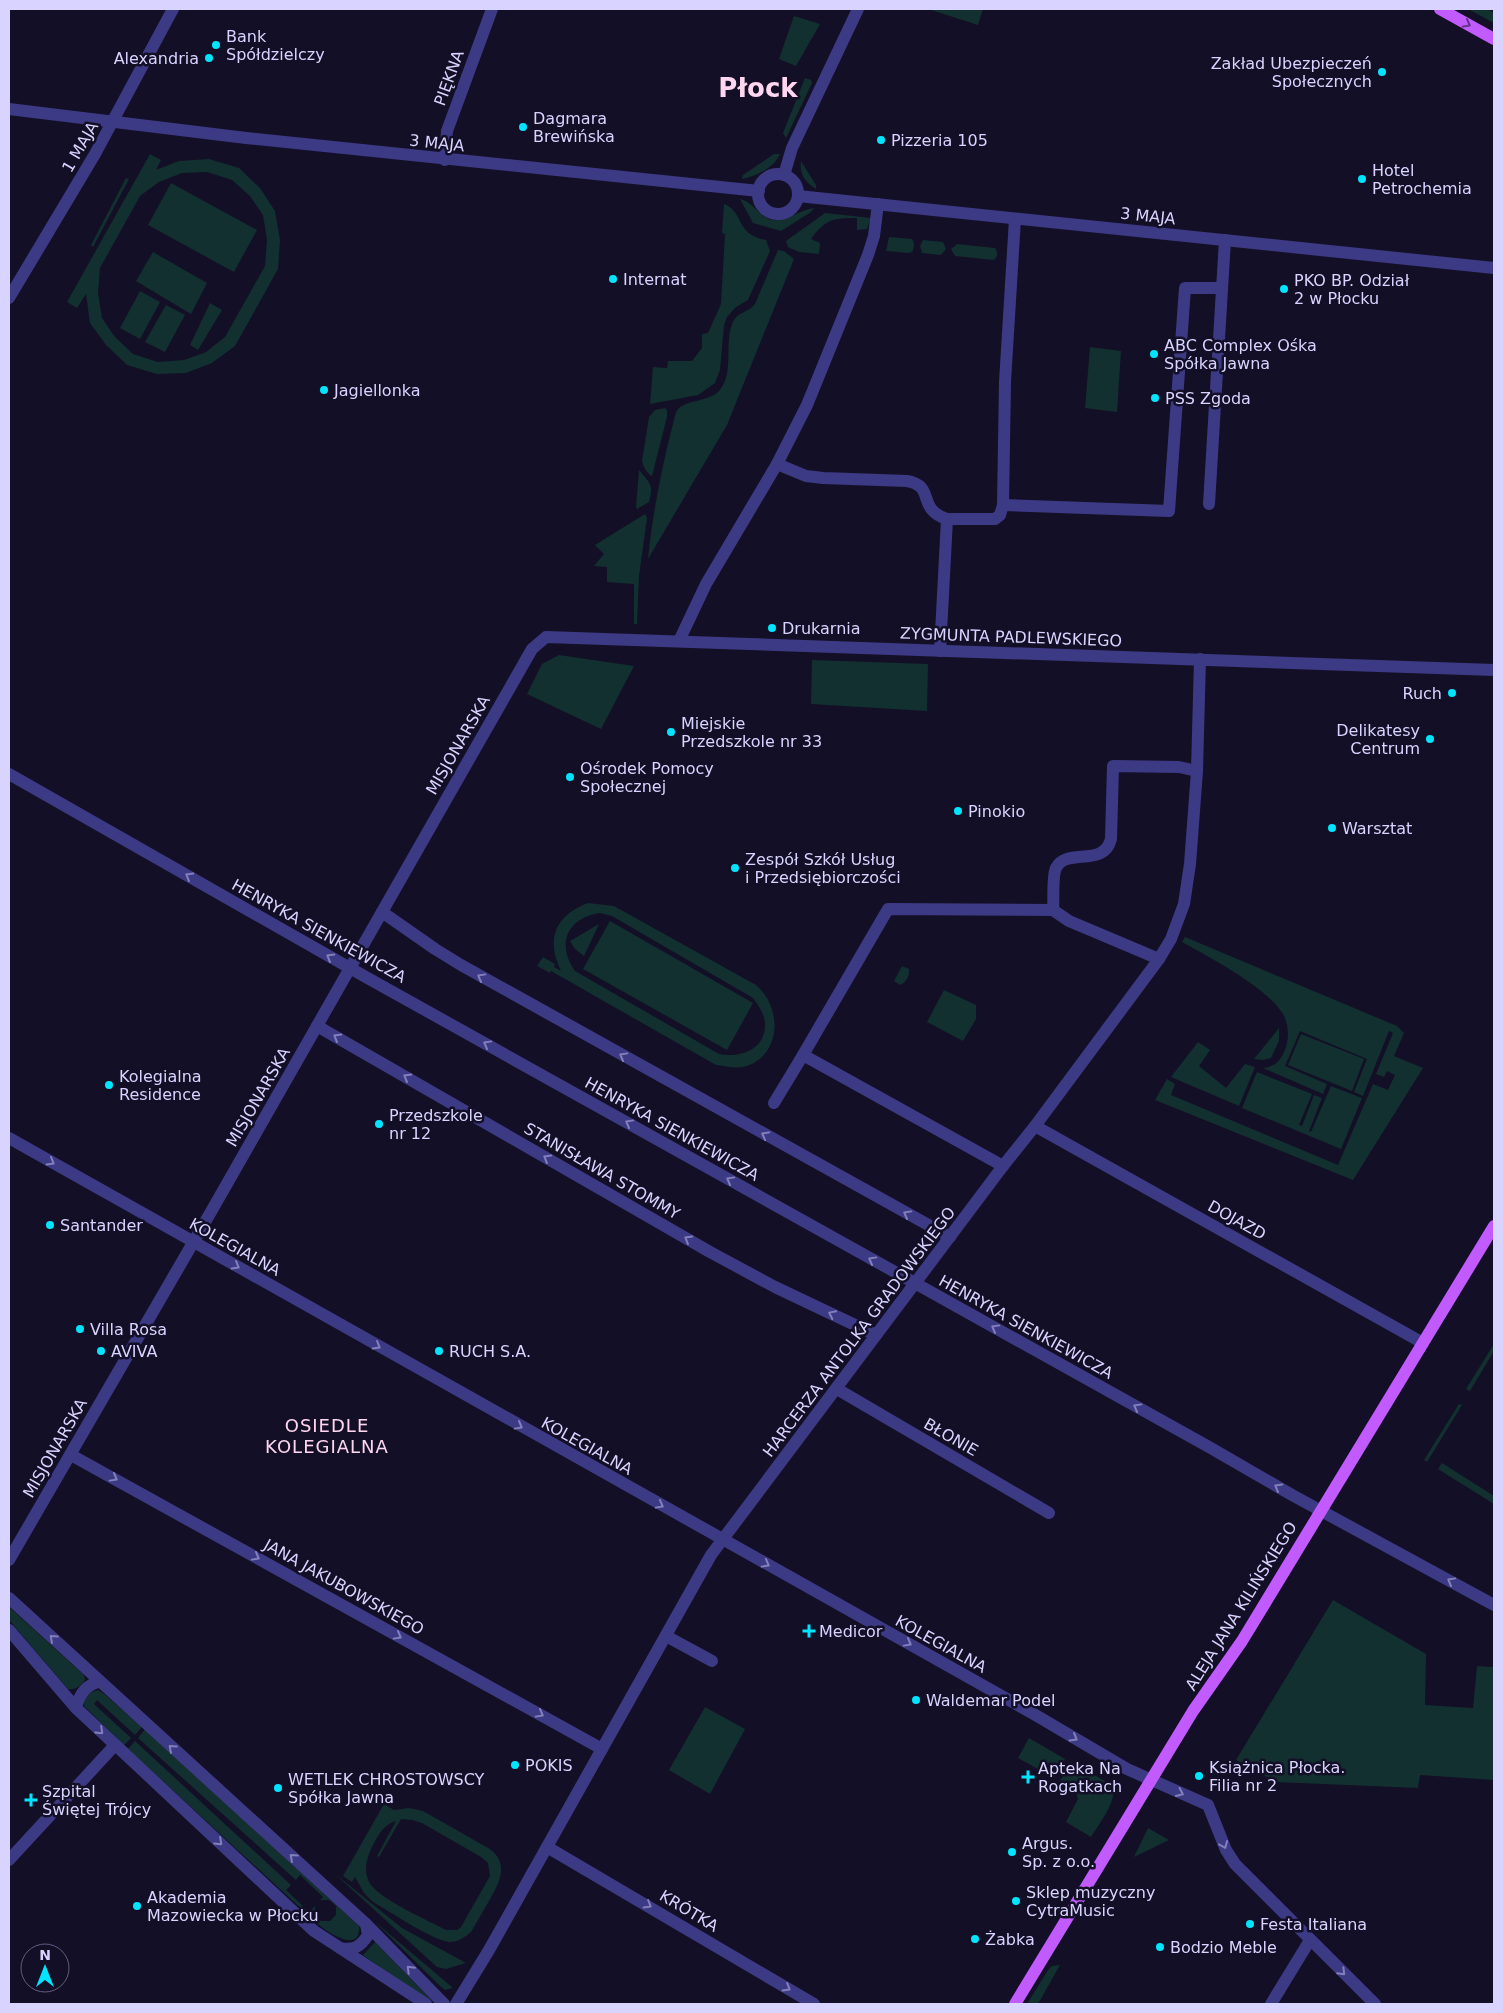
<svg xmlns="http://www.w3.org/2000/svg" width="1503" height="2013" font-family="'DejaVu Sans',sans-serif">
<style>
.green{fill:#12302f;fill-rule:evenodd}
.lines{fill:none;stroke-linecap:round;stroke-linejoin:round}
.minor{stroke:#3d3a85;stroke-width:12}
.major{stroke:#c25bff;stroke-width:12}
.oneway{stroke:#623188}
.oneway2{stroke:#837fbc}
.poi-dot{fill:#00e5ff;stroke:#130f26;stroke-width:2}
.labels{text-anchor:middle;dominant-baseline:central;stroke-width:5;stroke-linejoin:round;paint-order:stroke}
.poi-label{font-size:16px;fill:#d9d4ff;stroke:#130f26;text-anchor:start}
.street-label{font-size:16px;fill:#d9d4ff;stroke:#130f26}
.neighbourhood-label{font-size:18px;letter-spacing:1px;fill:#ffd6f0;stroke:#130f26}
.town-label{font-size:26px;font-weight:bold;fill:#ffd6f0;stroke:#130f26}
</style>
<rect width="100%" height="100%" fill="#130f26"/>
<g class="green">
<polygon points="928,9 983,9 978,25"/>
<polygon points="1468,9 1487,9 1494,13 1494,23"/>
<polygon points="794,16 820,24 796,66 779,59"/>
<polygon points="805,78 811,80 812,83 786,138 783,133"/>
<path d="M150 154 161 160 156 170 179 161 209 159 239 168 260 188 275 211 280 240 278 269 235 346 212 363 186 373 157 374 127 365 106 345 90 323 86 294 77 308 67 302ZM207 172 232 180 250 196 263 215 267 240 265 266 225 337 206 352 184 360 158 362 133 354 115 337 102 318 98 293 100 268 140 196 159 182 182 173Z"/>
<path d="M774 154H780C773 169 757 175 742 179L743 175Z"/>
<path d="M801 161 816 185V189C805 182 799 174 801 161Z"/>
<polygon points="126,178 129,179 93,247 91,245"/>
<polygon points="171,183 257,230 234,272 148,225"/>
<path d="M740 199C752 202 756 211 765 217 781 227 797 210 814 208L811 212 781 231 753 223Z"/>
<path d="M724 204C745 212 734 234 766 240L770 251 748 300 736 307 727 317 724 325 720 370 715 383 698 395 650 404 653 367 667 368 668 361H692L702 348V334L708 333 721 304 725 234 722 233Z"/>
<path d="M825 213 871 218 867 229 857 230V218C834 218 825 219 811 239L820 243 819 254 799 252 788 247 786 241Z"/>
<polygon points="889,237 912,239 914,243 913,251 909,253 886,251"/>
<polygon points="923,240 943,242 946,249 941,255 922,253 920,246"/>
<path d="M957 244 995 248C998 252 998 256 994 260L955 256 951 249Z"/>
<path d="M778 250 784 251 794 259 727 425 648 559C653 509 663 461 676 412 682 400 707 402 718 392 735 375 724 345 732 324 736 312 748 313 755 304Z"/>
<polygon points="153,252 207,283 191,314 136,281"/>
<polygon points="140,291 160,302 140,339 120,328"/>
<polygon points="210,303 222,310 198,350 190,345"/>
<polygon points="166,305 185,315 165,352 145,342"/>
<polygon points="1090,347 1121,351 1117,412 1085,408"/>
<path d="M665 408 667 410V417L652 476C647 474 643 466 642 461L649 417 655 410Z"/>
<path d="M639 470C650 483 654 485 649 502L637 509 636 507Z"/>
<polygon points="645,514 647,518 639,576 637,624 634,624 634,584 607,582 607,567 594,566 604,554 595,545"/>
<polygon points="559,655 634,666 601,729 527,694 542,664"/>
<polygon points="812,660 928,664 927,711 811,704"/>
<path d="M588 903 614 906 756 985C779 1004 783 1046 754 1063 742 1070 729 1067 716 1065L551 971 550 973 537 966 543 957 555 964 554 967 561 971C546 940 554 916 588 903ZM600 913 612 916 753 998C758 1005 764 1013 765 1023 766 1050 740 1058 719 1054L575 971C556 944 567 918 600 913Z"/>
<polygon points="610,921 753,1003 727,1050 583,969"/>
<polygon points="599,924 584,956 575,949 570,941"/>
<path d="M1185 937 1397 1026 1404 1033 1394 1056 1423 1068 1353 1180 1155 1100 1167 1079 1175 1084 1171 1095 1338 1165 1373 1084 1388 1090 1395 1075 1387 1071 1384 1077 1376 1074 1393 1033 1389 1031 1363 1096 1354 1092 1367 1059 1300 1031 1285 1066 1327 1084 1323 1094 1263 1068C1275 1067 1281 1060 1285 1050 1289 1040 1289 1026 1284 1016 1270 989 1209 957 1182 942Z"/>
<path d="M902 966 909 969C910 975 906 983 900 985L894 981Z"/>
<polygon points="944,990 976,1005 976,1019 963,1041 927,1022"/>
<polygon points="1279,1028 1279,1041 1271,1058 1263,1060 1254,1059"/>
<polygon points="1301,1034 1364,1059 1352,1091 1288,1065"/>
<polygon points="1198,1042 1210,1050 1199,1066 1226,1088 1245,1064 1255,1067 1239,1106 1171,1077"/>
<polygon points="1257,1072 1312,1094 1299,1125 1302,1126 1314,1095 1322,1098 1309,1131 1311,1132 1331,1086 1362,1098 1341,1149 1242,1108"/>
<polygon points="1494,1344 1494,1351 1470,1391 1466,1389"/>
<polygon points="1459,1404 1462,1405 1427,1462 1424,1460"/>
<polygon points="1442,1463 1494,1496 1494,1504 1438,1469"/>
<polygon points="1333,1600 1426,1654 1425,1705 1473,1708 1477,1666 1494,1667 1494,1780 1420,1775 1418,1788 1276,1782 1236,1760"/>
<path d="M9 1607 84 1675 85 1680C81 1686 76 1690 68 1689L9 1620Z"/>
<path d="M98 1690 103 1693 142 1727 135 1735 97 1700 94 1704 131 1738 124 1745 84 1706C84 1697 90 1692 98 1690Z"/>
<polygon points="705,1707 745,1729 710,1794 669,1770"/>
<path d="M145 1729 359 1926C361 1954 329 1933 319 1925L128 1749 135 1741 291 1885 286 1890 309 1912 315 1906V1915L321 1921H330L336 1915V1906L329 1900H320L323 1897 300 1875 296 1880 138 1738Z"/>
<polygon points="1029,1738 1065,1759 1054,1778 1018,1758"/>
<path d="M1071 1762 1112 1785C1119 1799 1099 1824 1091 1837L1066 1822 1078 1799 1075 1790 1060 1781Z"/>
<path d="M384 1804 394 1810 409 1808 423 1811 490 1849C510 1865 499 1883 489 1901 483 1911 477 1922 471 1932 465 1937 458 1942 450 1942 433 1941 389 1911 373 1902L364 1893 355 1877 352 1882 343 1876ZM401 1819 412 1820 422 1823 481 1857 488 1863 490 1876 461 1927 457 1930H446C429 1921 377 1898 369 1882 363 1869 367 1857 373 1845 379 1834 383 1825 396 1821L377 1856 379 1857Z"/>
<polygon points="1148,1828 1169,1840 1134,1857"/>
<polygon points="334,1873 402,1928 466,1963 446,1969 437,1967"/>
<polygon points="374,1921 453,1988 445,1990 440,1986"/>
<polygon points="375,1942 434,2003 413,1990 363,1955"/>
<polygon points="1060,1965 1038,2004 1027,2004 1048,1970 1052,1966"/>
</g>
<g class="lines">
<g class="minor">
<polyline points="9,109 246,138 759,191"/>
<polyline points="445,160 447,131 492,9"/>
<circle cx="778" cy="194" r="20"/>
<polyline points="784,175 792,148 858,9"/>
<polyline points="798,196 1494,268"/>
<polyline points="9,298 95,154 173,9"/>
<path d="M777 464 806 476 823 478 907 481C936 486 916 509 947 519L940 651"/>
<polyline points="1209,504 1225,240"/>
<polyline points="1003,505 1005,382 1015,219"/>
<polyline points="947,519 995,519 1000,515 1003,505 1169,511 1185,288 1222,288"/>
<polyline points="679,641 706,584 777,464 807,405 868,255 874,236 878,204"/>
<polyline points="9,774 364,976 1209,1447 1292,1495 1494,1605"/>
<polyline points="382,912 435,949 461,965 950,1237"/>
<path d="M1159 959 1069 921 1053 910C1054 900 1052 876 1056 868 1066 847 1104 868 1111 839L1113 766 1179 767 1197 771"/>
<polyline points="317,1026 710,1252 775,1287 876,1335"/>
<polyline points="803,1055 888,909 1053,910"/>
<polyline points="774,1103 803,1055 1003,1166"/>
<polyline points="1035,1126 1423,1343"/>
<polyline points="9,1138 1032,1713 1127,1769 1208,1805 1226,1850 1235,1864 1375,2004"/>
<polyline points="837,1389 1049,1513"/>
<polyline points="71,1455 602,1749"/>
<polyline points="9,1560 212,1210 532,649 546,637 1494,670"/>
<polyline points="9,1598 366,1924 444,2004"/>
<polyline points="9,1630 76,1708 314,1931 426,2004"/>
<polyline points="666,1636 712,1661"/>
<path d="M76 1708C79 1695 85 1685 99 1682"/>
<polyline points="547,1847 814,2004"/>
<polyline points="9,1860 115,1745"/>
<path d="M340 1948C354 1951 361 1946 368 1935L366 1924"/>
<polyline points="456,2004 489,1950 711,1555 1003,1166 1035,1126 1159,959 1171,939 1184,904 1190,864 1197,771 1200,659"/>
<polyline points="1271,2004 1310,1940"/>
</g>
<g class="major">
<polyline points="1440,9 1494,39"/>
<polyline points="1015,2004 1193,1711 1242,1641 1494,1226"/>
</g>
</g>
<defs><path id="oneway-chevron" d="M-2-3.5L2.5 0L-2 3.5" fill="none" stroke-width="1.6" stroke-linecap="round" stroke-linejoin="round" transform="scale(1.25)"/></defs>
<use class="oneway" href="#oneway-chevron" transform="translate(1467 24) rotate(29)"/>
<g class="oneway2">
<use href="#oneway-chevron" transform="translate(189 876) rotate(-150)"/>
<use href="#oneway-chevron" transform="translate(330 957) rotate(-150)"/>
<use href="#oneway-chevron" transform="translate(481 977) rotate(-151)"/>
<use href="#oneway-chevron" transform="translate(337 1037) rotate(-150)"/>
<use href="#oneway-chevron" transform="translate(487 1044) rotate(-151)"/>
<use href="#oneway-chevron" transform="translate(623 1056) rotate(-151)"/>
<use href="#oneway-chevron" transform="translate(407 1077) rotate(-150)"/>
<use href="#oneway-chevron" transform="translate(629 1123) rotate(-151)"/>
<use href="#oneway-chevron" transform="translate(765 1135) rotate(-151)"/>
<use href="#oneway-chevron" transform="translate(547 1158) rotate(-150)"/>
<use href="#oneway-chevron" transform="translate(51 1162) rotate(30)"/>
<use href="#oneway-chevron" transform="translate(730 1180) rotate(-151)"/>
<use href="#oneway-chevron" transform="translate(907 1214) rotate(-151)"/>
<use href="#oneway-chevron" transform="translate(688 1239) rotate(-150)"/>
<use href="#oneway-chevron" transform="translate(872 1260) rotate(-151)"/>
<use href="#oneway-chevron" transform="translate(236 1266) rotate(30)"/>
<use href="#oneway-chevron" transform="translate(832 1314) rotate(-154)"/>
<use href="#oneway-chevron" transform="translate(995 1328) rotate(-151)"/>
<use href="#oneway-chevron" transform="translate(377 1346) rotate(30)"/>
<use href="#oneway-chevron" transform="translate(1137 1407) rotate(-151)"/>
<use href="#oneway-chevron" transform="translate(519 1426) rotate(29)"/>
<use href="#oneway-chevron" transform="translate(114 1478) rotate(29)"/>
<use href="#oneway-chevron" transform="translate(1278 1487) rotate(-150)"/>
<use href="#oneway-chevron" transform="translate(660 1505) rotate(29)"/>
<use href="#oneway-chevron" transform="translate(256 1557) rotate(29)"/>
<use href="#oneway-chevron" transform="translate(766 1564) rotate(29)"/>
<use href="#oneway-chevron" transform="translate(1451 1581) rotate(-151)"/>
<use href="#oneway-chevron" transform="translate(398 1636) rotate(29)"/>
<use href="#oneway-chevron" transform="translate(53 1638) rotate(-138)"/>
<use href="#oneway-chevron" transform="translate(908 1643) rotate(29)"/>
<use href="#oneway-chevron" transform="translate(540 1714) rotate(29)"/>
<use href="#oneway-chevron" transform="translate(100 1731) rotate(43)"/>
<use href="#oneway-chevron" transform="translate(1074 1738) rotate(30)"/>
<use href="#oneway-chevron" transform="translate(172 1748) rotate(-138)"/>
<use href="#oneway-chevron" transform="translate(1180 1793) rotate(25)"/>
<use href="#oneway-chevron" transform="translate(219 1842) rotate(43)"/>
<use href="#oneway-chevron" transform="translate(1224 1845) rotate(67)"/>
<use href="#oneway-chevron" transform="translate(293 1857) rotate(-138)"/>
<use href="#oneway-chevron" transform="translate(648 1905) rotate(31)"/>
<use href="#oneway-chevron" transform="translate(410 1969) rotate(-135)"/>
<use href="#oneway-chevron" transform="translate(1342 1972) rotate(45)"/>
<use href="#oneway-chevron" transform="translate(787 1988) rotate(31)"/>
</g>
<g class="poi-dot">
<circle cx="216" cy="45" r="5"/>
<circle cx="209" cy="58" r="5"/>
<circle cx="1382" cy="72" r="5"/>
<circle cx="523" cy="127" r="5"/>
<circle cx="881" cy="140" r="5"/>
<circle cx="1362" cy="179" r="5"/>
<circle cx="613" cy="279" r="5"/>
<circle cx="1284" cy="289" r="5"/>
<circle cx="1154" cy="354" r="5"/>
<circle cx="324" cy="390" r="5"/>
<circle cx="1155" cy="398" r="5"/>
<circle cx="772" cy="628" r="5"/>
<circle cx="1452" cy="693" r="5"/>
<circle cx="671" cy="732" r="5"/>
<circle cx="1430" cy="739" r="5"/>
<circle cx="570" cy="777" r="5"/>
<circle cx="958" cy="811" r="5"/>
<circle cx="1332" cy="828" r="5"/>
<circle cx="735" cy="868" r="5"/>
<circle cx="109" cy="1085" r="5"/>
<circle cx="379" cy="1124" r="5"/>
<circle cx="50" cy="1225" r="5"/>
<circle cx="80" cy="1329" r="5"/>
<circle cx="101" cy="1351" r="5"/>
<circle cx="439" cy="1351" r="5"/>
<path d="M806.5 1623.5h5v5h5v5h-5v5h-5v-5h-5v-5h5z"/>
<circle cx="916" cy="1700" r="5"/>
<circle cx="515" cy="1765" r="5"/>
<circle cx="1199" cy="1776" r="5"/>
<path d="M1025.5 1769.5h5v5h5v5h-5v5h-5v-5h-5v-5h5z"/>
<circle cx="278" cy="1788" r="5"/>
<path d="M28.5 1792.5h5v5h5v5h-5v5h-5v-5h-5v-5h5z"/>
<circle cx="1012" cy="1852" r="5"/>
<circle cx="1016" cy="1901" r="5"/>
<circle cx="137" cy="1906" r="5"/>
<circle cx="1250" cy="1924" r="5"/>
<circle cx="975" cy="1939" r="5"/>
<circle cx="1160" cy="1947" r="5"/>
</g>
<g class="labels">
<g class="poi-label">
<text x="226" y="36">Bank<tspan x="226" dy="18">Spółdzielczy</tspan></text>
<text x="199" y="58" text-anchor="end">Alexandria</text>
<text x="1372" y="63" text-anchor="end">Zakład Ubezpieczeń<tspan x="1372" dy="18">Społecznych</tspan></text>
<text x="533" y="118">Dagmara<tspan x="533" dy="18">Brewińska</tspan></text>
<text x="891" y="140">Pizzeria 105</text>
<text x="1372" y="170">Hotel<tspan x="1372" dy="18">Petrochemia</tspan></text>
<text x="623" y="279">Internat</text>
<text x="1294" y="280">PKO BP. Odział<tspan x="1294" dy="18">2 w Płocku</tspan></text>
<text x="1164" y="345">ABC Complex Ośka<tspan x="1164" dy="18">Spółka Jawna</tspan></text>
<text x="334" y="390">Jagiellonka</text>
<text x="1165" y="398">PSS Zgoda</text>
<text x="782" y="628">Drukarnia</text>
<text x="1442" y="693" text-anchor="end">Ruch</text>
<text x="681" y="723">Miejskie<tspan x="681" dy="18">Przedszkole nr 33</tspan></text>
<text x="1420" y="730" text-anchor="end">Delikatesy<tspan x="1420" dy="18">Centrum</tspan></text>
<text x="580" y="768">Ośrodek Pomocy<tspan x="580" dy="18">Społecznej</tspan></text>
<text x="968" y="811">Pinokio</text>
<text x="1342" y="828">Warsztat</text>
<text x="745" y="859">Zespół Szkół Usług<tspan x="745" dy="18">i Przedsiębiorczości</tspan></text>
<text x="119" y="1076">Kolegialna<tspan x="119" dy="18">Residence</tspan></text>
<text x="389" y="1115">Przedszkole<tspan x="389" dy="18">nr 12</tspan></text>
<text x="60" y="1225">Santander</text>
<text x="90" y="1329">Villa Rosa</text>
<text x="111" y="1351">AVIVA</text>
<text x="449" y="1351">RUCH S.A.</text>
<text x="819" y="1631">Medicor</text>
<text x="926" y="1700">Waldemar Podel</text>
<text x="525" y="1765">POKIS</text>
<text x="1209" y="1767">Książnica Płocka.<tspan x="1209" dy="18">Filia nr 2</tspan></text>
<text x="1038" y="1768">Apteka Na<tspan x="1038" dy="18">Rogatkach</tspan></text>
<text x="288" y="1779">WETLEK CHROSTOWSCY<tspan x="288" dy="18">Spółka Jawna</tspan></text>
<text x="42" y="1791">Szpital<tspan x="42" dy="18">Świętej Trójcy</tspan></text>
<text x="1022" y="1843">Argus.<tspan x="1022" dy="18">Sp. z o.o.</tspan></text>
<text x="1026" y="1892">Sklep muzyczny<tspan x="1026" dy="18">CytraMusic</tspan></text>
<text x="147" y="1897">Akademia<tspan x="147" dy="18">Mazowiecka w Płocku</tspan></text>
<text x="1260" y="1924">Festa Italiana</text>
<text x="985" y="1939">Żabka</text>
<text x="1170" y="1947">Bodzio Meble</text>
</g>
<g class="street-label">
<text transform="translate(449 78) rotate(-70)">PIĘKNA</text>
<text transform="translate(437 143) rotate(6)">3 MAJA</text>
<text transform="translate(80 147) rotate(-60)">1 MAJA</text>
<text transform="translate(1148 216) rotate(6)">3 MAJA</text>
<text transform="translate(1011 637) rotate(2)">ZYGMUNTA PADLEWSKIEGO</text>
<text transform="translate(458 745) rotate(-60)">MISJONARSKA</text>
<text transform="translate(319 931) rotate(29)">HENRYKA SIENKIEWICZA</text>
<text transform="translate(258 1097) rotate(-60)">MISJONARSKA</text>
<text transform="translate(672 1129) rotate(29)">HENRYKA SIENKIEWICZA</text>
<text transform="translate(602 1171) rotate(30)">STANISŁAWA STOMMY</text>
<text transform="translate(1237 1220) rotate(29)">DOJAZD</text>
<text transform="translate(235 1247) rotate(29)">KOLEGIALNA</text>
<text transform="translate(1026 1327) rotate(29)">HENRYKA SIENKIEWICZA</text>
<text transform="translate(859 1332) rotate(-53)">HARCERZA ANTOLKA GRADOWSKIEGO</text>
<text transform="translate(951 1437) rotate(30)">BŁONIE</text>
<text transform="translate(587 1446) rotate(29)">KOLEGIALNA</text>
<text transform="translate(55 1448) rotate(-60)">MISJONARSKA</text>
<text transform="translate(344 1587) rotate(29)">JANA JAKUBOWSKIEGO</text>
<text transform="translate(1241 1606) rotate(-58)">ALEJA JANA KILIŃSKIEGO</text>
<text transform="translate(941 1644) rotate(29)">KOLEGIALNA</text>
<text transform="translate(689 1911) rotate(31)">KRÓTKA</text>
</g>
<g class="neighbourhood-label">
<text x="327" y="1425">OSIEDLE<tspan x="327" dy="21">KOLEGIALNA</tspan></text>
</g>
<g class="town-label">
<text x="758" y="88">Płock</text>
</g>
</g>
<rect width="1503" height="2013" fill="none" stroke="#d9d4ff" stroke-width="20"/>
<g transform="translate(45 1968)"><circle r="24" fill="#130f26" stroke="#625e7d"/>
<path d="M0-4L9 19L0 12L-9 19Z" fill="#00e5ff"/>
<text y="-8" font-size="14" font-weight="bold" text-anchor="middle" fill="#d9d4ff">N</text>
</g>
</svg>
